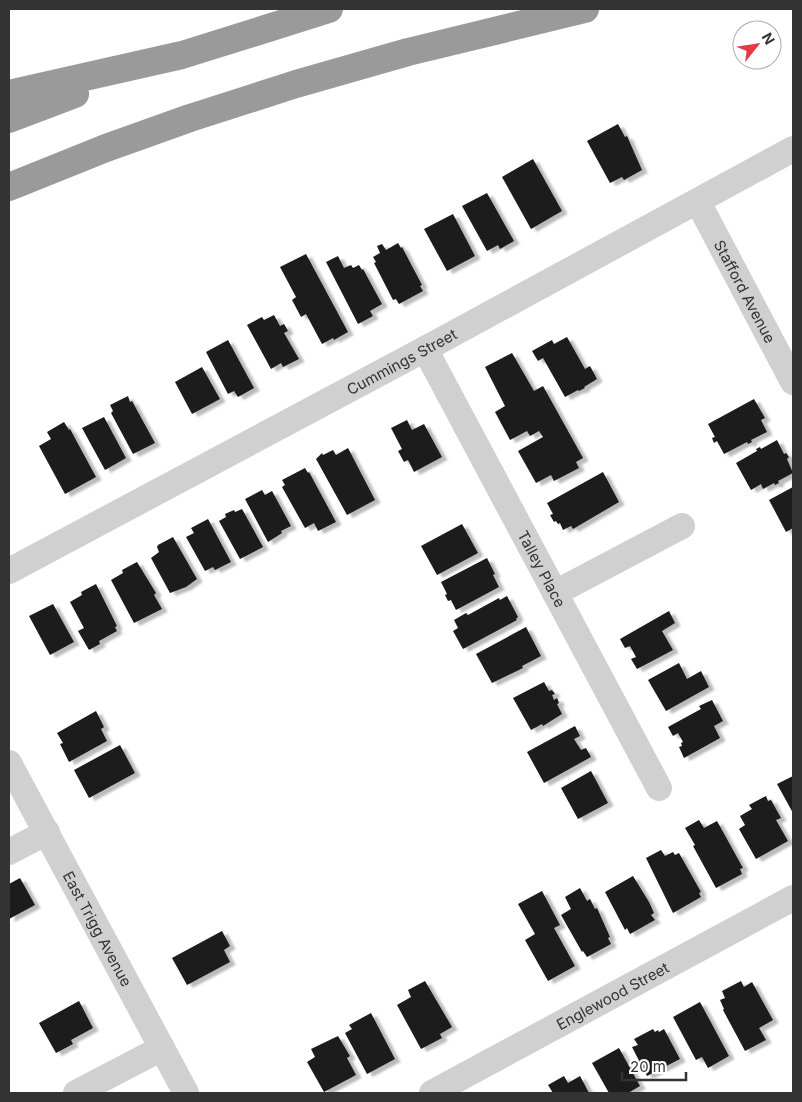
<svg xmlns="http://www.w3.org/2000/svg" width="802" height="1102" font-family="Inter,sans-serif">
<style>
.building{fill:#1a1a1a;filter:url(#shadow)}
.lines{fill:none;stroke-linecap:round;stroke-linejoin:round}
.minor{stroke:#d0d0d0;stroke-width:26}
.highway{stroke:#9a9a9a;stroke-width:28}
.labels{text-anchor:middle;dominant-baseline:central;stroke-width:5;stroke-linejoin:round;paint-order:stroke}
.street-label{font-size:15px;fill:#333;stroke:#fff}
</style>
<defs>
<filter id="shadow"><feDropShadow dx="5.5" dy="3" stdDeviation="1" flood-color="#0004"/></filter>
</defs>
<rect width="100%" height="100%" fill="#fff"/>
<g class="building">
<polygon points="618,124 625,137 627,136 642,170 624,180 622,177 610,183 587,141"/>
<polygon points="533,159 562,211 531,229 502,177"/>
<polygon points="487,193 514,241 500,249 498,245 487,251 462,206"/>
<polygon points="453,214 475,256 447,271 424,229"/>
<polygon points="398,243 401,248 402,247 422,285 420,286 423,291 399,304 396,299 393,300 374,263 376,262 373,257 380,253 377,246 382,244 386,250"/>
<polygon points="306,254 348,332 334,340 333,338 322,344 306,314 301,317 292,300 296,297 280,267"/>
<polygon points="338,256 344,268 351,265 353,268 359,265 362,270 363,269 382,304 370,311 373,316 358,324 326,262"/>
<polygon points="274,315 280,326 284,324 288,331 284,333 299,359 283,367 281,363 271,369 247,325 262,317 264,320"/>
<polygon points="567,337 585,369 590,366 597,379 584,387 585,388 579,391 578,390 565,397 543,358 538,361 532,351 552,340 554,344"/>
<polygon points="228,340 254,388 238,397 234,391 228,394 206,352"/>
<polygon points="512,353 534,391 543,386 583,458 576,462 579,468 554,481 551,475 536,483 518,451 543,437 539,431 530,436 527,431 510,440 495,412 505,406 485,367"/>
<polygon points="202,367 220,399 192,414 175,382"/>
<polygon points="128,396 130,402 132,401 155,443 133,454 111,413 113,411 110,405"/>
<polygon points="754,399 765,418 761,420 767,432 751,440 752,442 748,444 747,442 724,454 717,441 714,443 712,438 715,437 708,424"/>
<polygon points="104,417 126,458 105,470 82,428"/>
<polygon points="407,420 412,430 424,424 442,457 414,472 408,460 404,462 398,451 402,449 391,428"/>
<polygon points="64,422 69,430 70,429 96,477 65,494 39,446 51,439 47,432"/>
<polygon points="777,440 784,454 786,453 789,457 787,459 793,473 778,481 779,483 775,485 774,483 763,489 761,484 751,490 736,463 757,451 756,449 760,447 761,449"/>
<polygon points="348,448 375,500 347,515 316,459 322,453 323,455 333,450 336,455"/>
<polygon points="305,468 308,473 309,472 336,522 318,531 314,523 305,528 282,487 285,485 282,480"/>
<polygon points="603,472 619,502 573,529 571,526 563,530 560,523 558,524 556,521 554,522 550,515 553,514 547,503"/>
<polygon points="793,487 793,528 786,532 769,500"/>
<polygon points="262,490 265,495 272,491 291,526 281,531 282,533 268,542 245,499"/>
<polygon points="242,509 263,547 240,559 219,521 226,517 225,514 234,510 235,512"/>
<polygon points="208,519 231,562 215,570 213,567 205,571 186,537 194,533 191,528"/>
<polygon points="462,524 478,553 437,575 421,546"/>
<polygon points="173,537 197,579 186,587 170,593 151,558 159,552 157,547 158,545"/>
<polygon points="487,558 495,574 493,575 499,587 456,610 451,600 448,601 445,595 447,594 441,582"/>
<polygon points="137,562 156,593 154,595 162,609 134,623 111,580 123,573 122,570"/>
<polygon points="96,584 117,626 115,627 117,631 99,641 100,644 89,650 78,631 84,628 70,602 82,595 81,592"/>
<polygon points="507,596 518,617 516,619 517,620 463,649 453,631 458,628 454,620 466,613 468,615 499,598 500,600"/>
<polygon points="53,604 74,642 50,655 29,616"/>
<polygon points="669,611 675,623 662,631 673,650 637,669 631,659 636,657 630,646 625,648 620,639"/>
<polygon points="526,627 541,656 522,666 523,668 492,683 476,654"/>
<polygon points="679,663 687,679 701,671 709,687 666,711 648,680"/>
<polygon points="544,682 549,691 552,690 555,694 552,695 554,700 557,698 559,703 557,704 562,714 543,726 542,724 531,730 513,698"/>
<polygon points="712,700 723,721 714,726 720,738 684,758 679,747 682,746 681,743 683,742 678,733 673,736 668,727 701,709 699,706"/>
<polygon points="96,711 104,727 101,729 107,741 69,762 60,744 63,743 57,733"/>
<polygon points="575,726 580,736 574,739 581,750 586,748 591,757 544,783 527,752"/>
<polygon points="120,745 135,773 89,798 74,770"/>
<polygon points="591,771 608,803 578,819 561,788"/>
<polygon points="793,776 793,813 777,784"/>
<polygon points="766,796 768,801 771,800 781,818 776,820 788,841 756,859 739,829 745,825 740,816 752,809 749,805"/>
<polygon points="699,820 704,828 717,821 743,868 740,869 742,874 716,888 693,846 695,845 685,828"/>
<polygon points="661,850 665,856 673,852 675,855 679,853 701,892 699,893 701,897 673,913 646,858"/>
<polygon points="633,876 649,902 654,913 651,915 655,920 630,934 627,928 625,930 605,892"/>
<polygon points="20,878 35,905 9,919 9,884"/>
<polygon points="580,888 587,901 590,899 595,909 597,908 610,937 608,938 611,944 587,957 583,951 582,952 561,915 571,909 565,897"/>
<polygon points="542,891 560,925 554,928 575,966 548,981 525,940 535,934 518,904"/>
<polygon points="222,931 230,946 224,950 230,962 187,985 172,958"/>
<polygon points="425,981 452,1027 440,1034 442,1038 421,1049 397,1005 411,997 408,990"/>
<polygon points="741,981 744,987 752,982 773,1020 759,1028 766,1040 745,1051 723,1010 724,1009 720,1000 725,998 722,991"/>
<polygon points="79,1001 93,1028 71,1040 73,1044 56,1053 39,1023"/>
<polygon points="700,1002 729,1056 708,1068 702,1057 696,1060 673,1017"/>
<polygon points="371,1013 395,1059 367,1074 345,1033 352,1029 349,1025"/>
<polygon points="653,1029 655,1032 658,1030 659,1032 664,1029 680,1059 647,1076 632,1047 638,1045 634,1039"/>
<polygon points="338,1036 350,1056 347,1058 356,1075 324,1092 307,1062 315,1057 311,1049"/>
<polygon points="619,1048 640,1086 628,1093 609,1093 592,1063"/>
<polygon points="564,1076 568,1083 580,1076 589,1093 553,1093 548,1085"/>
</g>
<g class="lines">
<g class="minor">
<path id="s1" d="M698 202 793 382"/>
<path id="s2" d="M425 349 659 788"/>
<path id="s3" d="M9 571 425 349 793 149"/>
<polyline points="555,593 682,526"/>
<path id="s4" d="M9 763 186 1093"/>
<polyline points="9,852 47,832"/>
<polyline points="76,1093 162,1048"/>
<path id="s5" d="M432 1093 793 898"/>
</g>
<g class="highway">
<polyline points="9,94 182,55 329,9"/>
<polyline points="9,119 75,94"/>
<polyline points="9,187 106,148 190,118 296,84 408,52 585,9"/>
</g>
</g>
<g class="labels">
<g class="street-label">
<text stroke="none"><textPath href="#s1" startOffset="101">Stafford Avenue</textPath></text>
<text stroke="none"><textPath href="#s3" startOffset="445">Cummings Street</textPath></text>
<text stroke="none"><textPath href="#s2" startOffset="249">Talley Place</textPath></text>
<text stroke="none"><textPath href="#s4" startOffset="188">East Trigg Avenue</textPath></text>
<text stroke="none"><textPath href="#s5" startOffset="205">Englewood Street</textPath></text>
</g>
</g>
<rect width="802" height="1102" fill="none" stroke="#333333" stroke-width="20"/>
<g transform="translate(757 45) rotate(60)"><circle r="24" fill="#ffffff" stroke="#adadad"/>
<path d="M0-4L9 19L0 12L-9 19Z" fill="#e63946"/>
<text y="-8" font-size="14" font-weight="bold" text-anchor="middle" fill="#333333">N</text>
</g>
<path d="M622 1072v8h64v-8" fill="none" stroke="#333333" stroke-width="2.5"/>
<text x="630" y="1072" font-size="15" fill="#333333" stroke="#ffffff" stroke-width="4" paint-order="stroke">20 m</text>
</svg>
